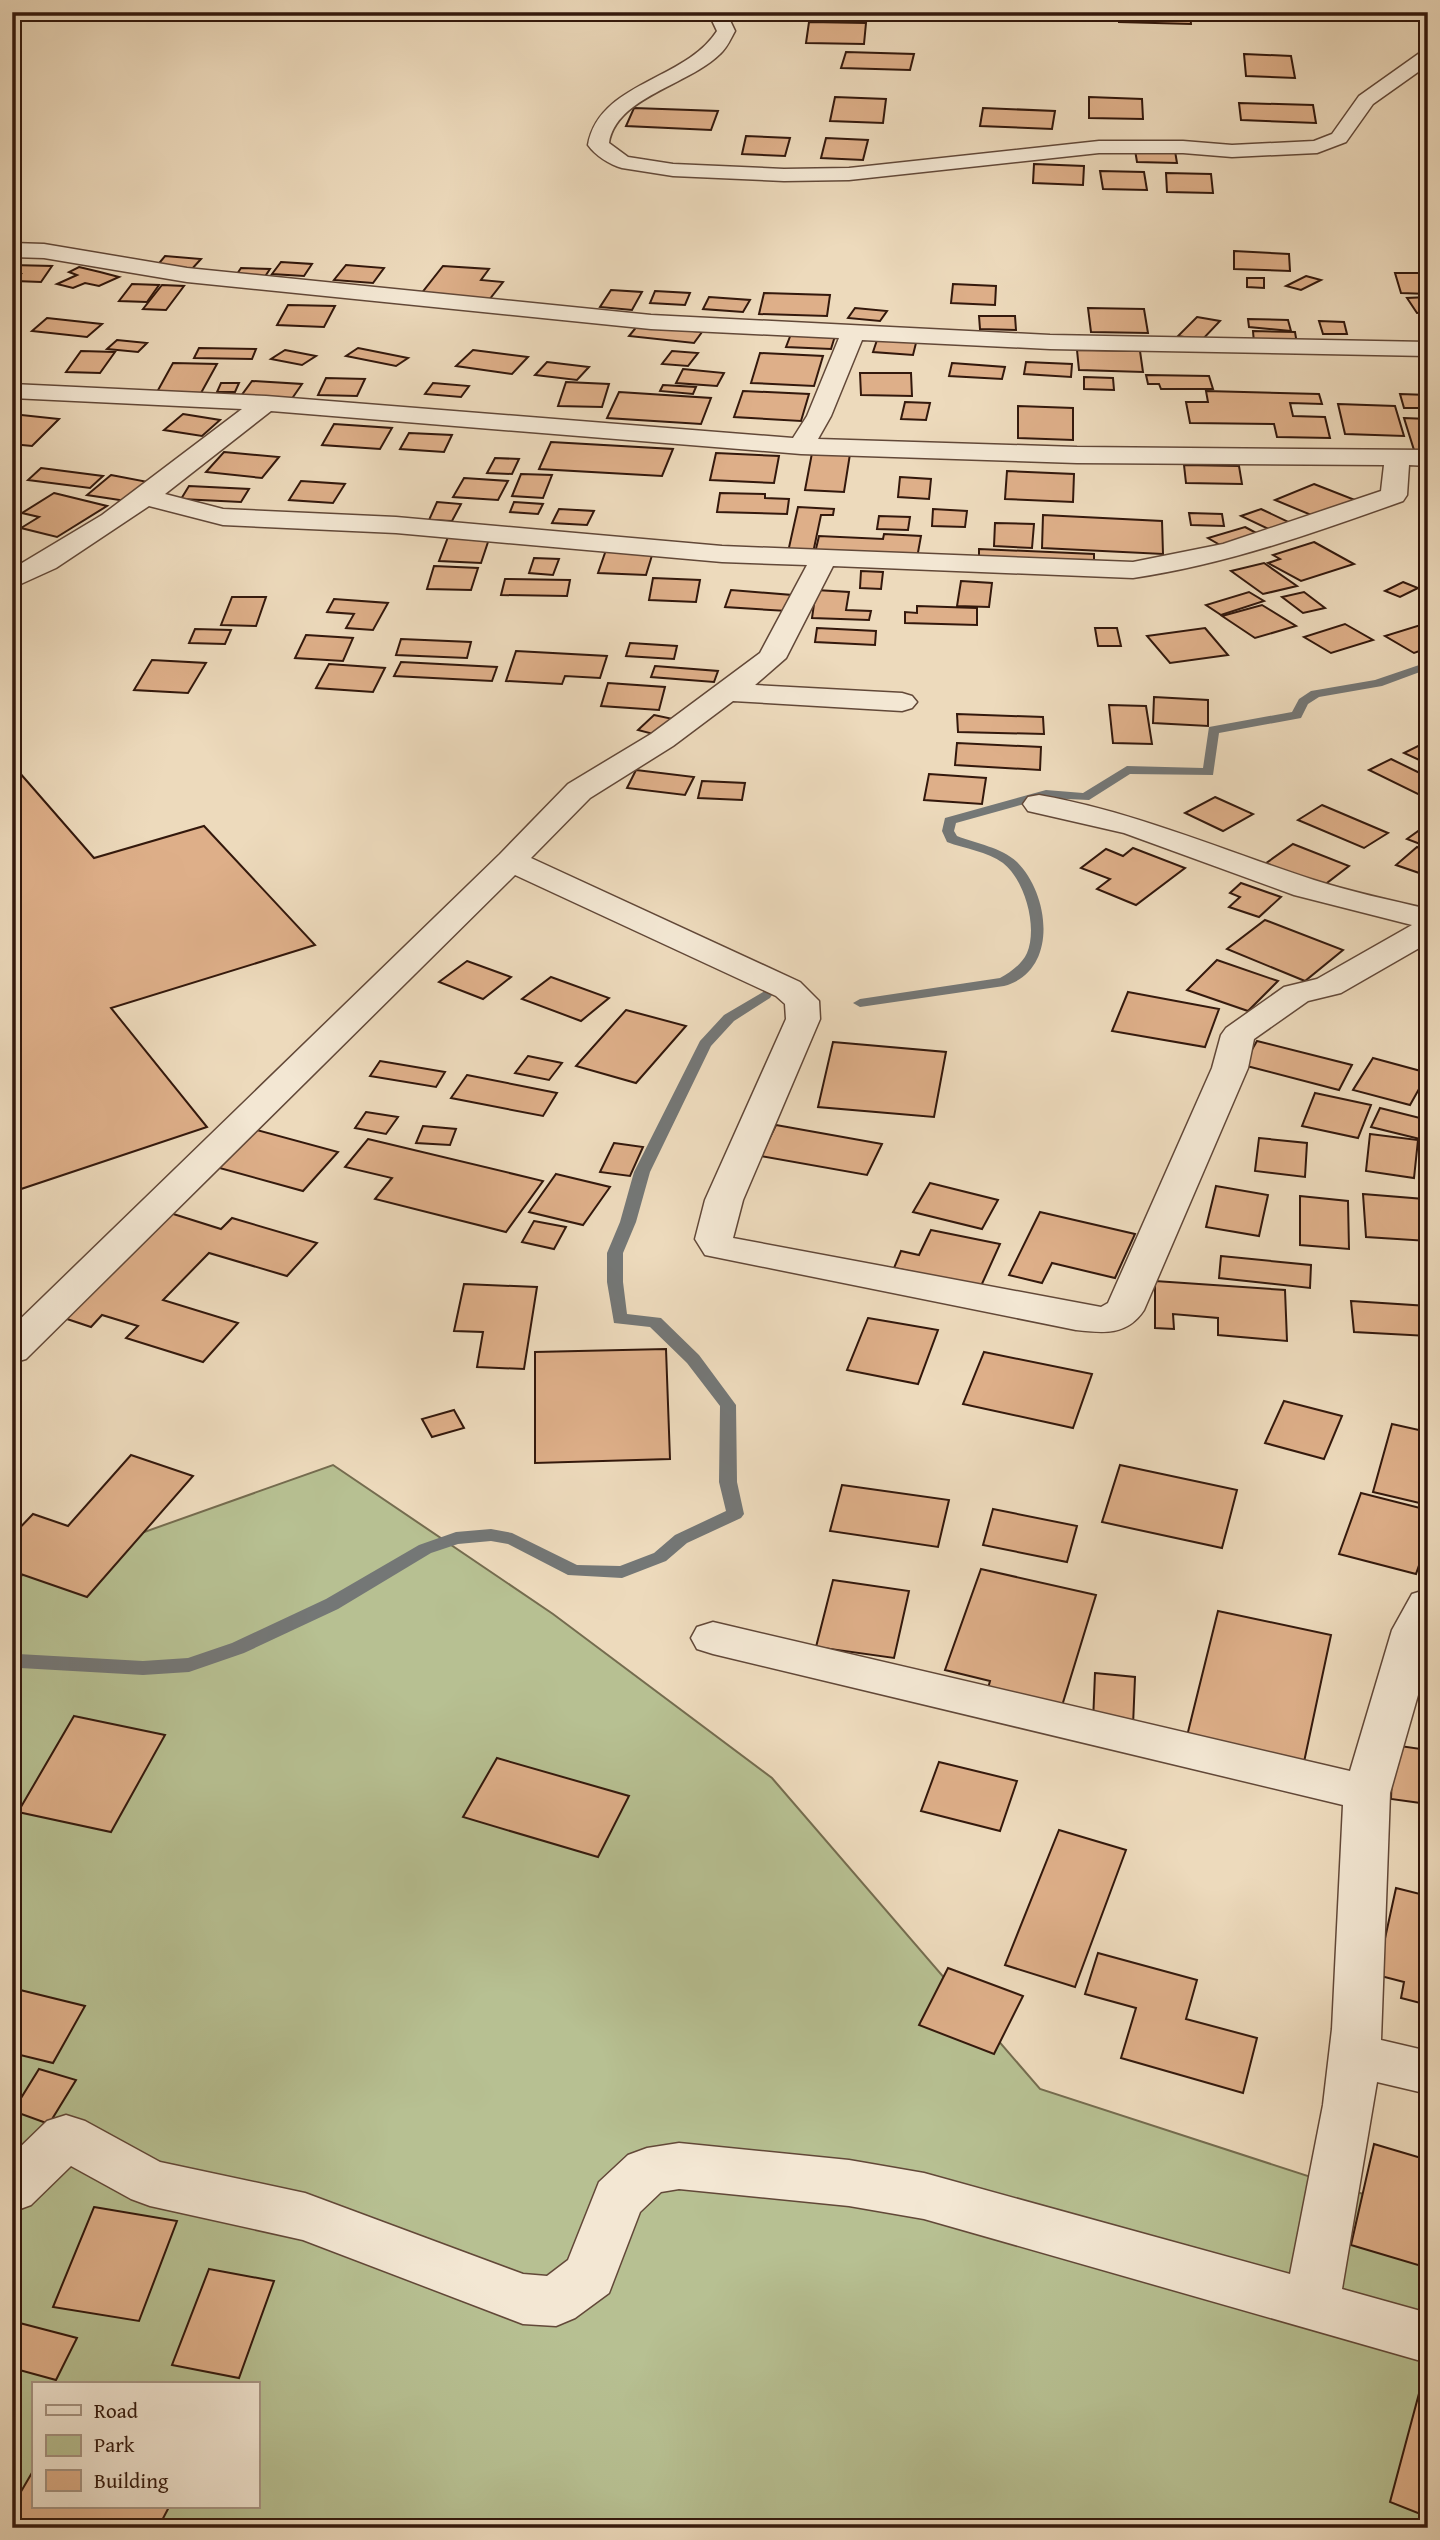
<svg xmlns="http://www.w3.org/2000/svg" width="1440" height="2540" font-family="'Gentium Book Plus',serif">
<style>
.green{fill:#b7c092;stroke:#756c4f;stroke-width:2;fill-rule:evenodd}
.lines{fill:none;stroke-linecap:round;stroke-linejoin:round}
.stream{fill:#747776;fill-rule:evenodd}
.building{fill:#deaf89;stroke:#33180c;stroke-width:2}
.minor-casing{stroke:#624838;stroke-width:3}
.minor{fill:#f3e7d3;fill-rule:evenodd}
</style>
<rect width="100%" height="100%" fill="#eddabc"/>
<filter id="stains"><feTurbulence type="fractalNoise" baseFrequency=".00286" numOctaves="4"/><feColorMatrix values="0 0 0 0 .2 0 0 0 0 .09 0 0 0 0 .02 0 0 0 .5 -.17"/></filter>
<radialGradient id="worn" r=".72"><stop offset=".6" stop-color="#630" stop-opacity="0"/><stop offset="1" stop-color="#630" stop-opacity=".3"/></radialGradient>
<path class="green" d="M333 1465 553 1614 772 1778 1040 2089 1428 2215V2528H12V1579ZM33 2384H257V2507H33Z"/>
<g class="lines">
<g class="stream">
<path d="M1428 662V669L1382 686 1319 697 1308 704 1301 718 1219 733 1213 775 1130 774 1089 800 1046 798 956 823 954 831 957 836C977 844 1001 847 1017 862 1050 895 1059 971 1004 986L860 1007 853 1003 860 999 1000 978C1011 972 1022 964 1027 953 1038 927 1025 880 1003 863 987 851 965 849 947 842L942 831 945 818 1046 790 1083 793 1127 766 1203 768 1209 727 1292 712 1299 699 1311 691 1375 680Z"/>
<polygon points="765,991 772,995 770,998 734,1021 711,1046 650,1172 636,1222 623,1253 623,1282 627,1314 661,1318 699,1355 736,1405 737,1482 744,1514 741,1518 687,1543 666,1561 622,1578 568,1575 508,1544 491,1541 458,1544 431,1553 338,1609 244,1653 189,1672 143,1675 20,1668 12,1671 12,1656 18,1654 143,1661 188,1658 232,1643 326,1599 419,1545 456,1532 491,1529 512,1533 577,1565 620,1566 654,1553 675,1535 726,1511 719,1482 720,1406 687,1363 650,1327 614,1323 607,1282 607,1253 620,1222 634,1172 700,1041 724,1015"/>
</g>
</g>
<g class="building">
<polygon points="76,12 155,12 153,15"/>
<polygon points="316,12 364,12 360,18 313,17"/>
<polygon points="476,12 559,12 557,18 474,16"/>
<polygon points="616,12 668,12 665,20 613,19"/>
<polygon points="821,12 896,12 896,15"/>
<polygon points="1119,12 1190,12 1191,24 1119,22"/>
<polygon points="809,22 866,23 864,44 806,43"/>
<polygon points="846,52 914,54 910,70 841,68"/>
<polygon points="1244,54 1291,56 1295,78 1246,76"/>
<polygon points="835,97 886,99 883,123 830,121"/>
<polygon points="1089,97 1142,99 1143,119 1089,118"/>
<polygon points="1239,103 1313,105 1316,123 1241,120"/>
<polygon points="634,108 718,111 711,130 626,126"/>
<polygon points="983,108 1055,111 1052,129 980,126"/>
<polygon points="746,136 790,138 785,156 742,154"/>
<polygon points="826,138 868,140 863,160 821,158"/>
<polygon points="1135,150 1175,151 1177,163 1137,162"/>
<polygon points="1034,164 1084,166 1083,185 1033,183"/>
<polygon points="1100,171 1144,172 1147,190 1103,189"/>
<polygon points="1166,173 1211,174 1213,193 1167,192"/>
<polygon points="1234,251 1289,254 1290,271 1234,269"/>
<polygon points="165,256 201,259 191,270 155,268"/>
<polygon points="281,262 312,264 304,276 272,274"/>
<polygon points="12,265 52,266 41,282 16,281 21,274 12,274"/>
<polygon points="346,265 384,268 373,283 334,280"/>
<polygon points="443,266 489,269 481,280 503,282 489,300 421,294"/>
<polygon points="79,267 100,272 119,277 99,286 85,283 73,288 57,284 77,275 69,272"/>
<polygon points="241,268 270,269 264,278 235,277"/>
<polygon points="1395,273 1422,273 1428,294 1401,293"/>
<polygon points="1306,276 1321,280 1301,290 1286,286"/>
<polygon points="1247,278 1264,278 1264,288 1247,287"/>
<polygon points="132,284 159,285 147,302 119,301"/>
<polygon points="953,284 996,286 995,305 951,303"/>
<polygon points="162,285 184,286 166,310 143,309"/>
<polygon points="611,290 642,292 632,310 600,307"/>
<polygon points="655,291 690,293 685,305 650,303"/>
<polygon points="764,293 830,295 827,316 759,314"/>
<polygon points="709,297 750,300 743,312 703,309"/>
<polygon points="1428,297 1428,312 1417,313 1407,298"/>
<polygon points="288,305 335,306 324,327 277,325"/>
<polygon points="855,308 887,311 880,321 848,318"/>
<polygon points="1088,308 1144,309 1148,333 1091,332"/>
<polygon points="979,316 1015,316 1016,330 980,329"/>
<polygon points="1197,317 1220,321 1202,340 1178,336"/>
<polygon points="47,318 102,324 87,337 32,331"/>
<polygon points="1248,319 1288,320 1291,331 1249,327"/>
<polygon points="1319,321 1344,322 1347,334 1323,334"/>
<polygon points="638,325 702,332 694,343 629,336"/>
<polygon points="1253,331 1295,332 1297,344 1254,343"/>
<polygon points="791,334 835,336 831,349 786,347"/>
<polygon points="878,337 917,339 913,355 873,352"/>
<polygon points="117,340 147,343 138,352 107,349"/>
<polygon points="199,348 256,349 252,359 194,358"/>
<polygon points="358,348 408,358 396,366 346,356"/>
<polygon points="285,350 316,356 302,365 271,359"/>
<polygon points="473,350 528,357 512,374 456,366"/>
<polygon points="1077,350 1140,351 1143,372 1079,370"/>
<polygon points="81,351 115,352 100,373 66,372"/>
<polygon points="672,351 698,353 688,366 662,364"/>
<polygon points="760,353 823,356 814,386 751,383"/>
<polygon points="547,362 589,367 577,380 535,375"/>
<polygon points="1026,362 1072,364 1071,377 1024,374"/>
<polygon points="173,363 217,364 201,393 157,392"/>
<polygon points="952,363 1005,367 1002,379 949,376"/>
<polygon points="683,369 724,373 717,386 676,383"/>
<polygon points="860,373 911,373 912,396 861,395"/>
<polygon points="1146,375 1209,376 1213,389 1161,389 1159,384 1148,384"/>
<polygon points="1084,377 1113,378 1114,390 1084,389"/>
<polygon points="326,378 365,379 357,396 318,395"/>
<polygon points="252,381 302,384 291,400 241,396"/>
<polygon points="566,382 609,384 602,407 558,406"/>
<polygon points="221,383 239,383 235,392 217,392"/>
<polygon points="433,383 469,386 461,397 425,394"/>
<polygon points="663,385 696,387 693,394 660,391"/>
<polygon points="743,391 809,394 801,421 734,417"/>
<polygon points="1206,391 1319,394 1322,404 1290,403 1293,416 1325,417 1330,438 1277,437 1274,424 1190,423 1186,402 1208,402"/>
<polygon points="619,392 711,398 701,424 607,418"/>
<polygon points="1400,394 1428,395 1428,408 1404,408"/>
<polygon points="905,402 930,403 926,420 901,419"/>
<polygon points="1338,404 1395,406 1404,436 1345,434"/>
<polygon points="1018,406 1073,408 1073,440 1018,438"/>
<polygon points="12,414 59,419 32,446 12,444"/>
<polygon points="183,414 220,420 202,436 164,430"/>
<polygon points="1404,418 1428,419 1428,451 1414,450"/>
<polygon points="334,424 392,428 380,449 322,445"/>
<polygon points="409,433 452,435 444,452 400,449"/>
<polygon points="551,442 673,449 662,476 539,469"/>
<polygon points="224,452 279,457 262,478 206,472"/>
<polygon points="716,453 779,456 774,483 710,480"/>
<polygon points="812,453 850,454 844,492 805,490"/>
<polygon points="495,458 519,459 512,474 487,473"/>
<polygon points="1184,465 1239,466 1242,484 1186,483"/>
<polygon points="41,468 103,476 90,488 28,480"/>
<polygon points="1007,471 1074,474 1073,502 1005,499"/>
<polygon points="521,474 552,475 543,498 512,496"/>
<polygon points="111,475 148,482 126,501 87,495"/>
<polygon points="900,477 931,479 929,499 898,497"/>
<polygon points="464,478 508,481 498,500 453,497"/>
<polygon points="301,481 345,484 333,503 289,500"/>
<polygon points="1314,484 1355,500 1316,517 1275,500"/>
<polygon points="189,486 249,489 241,502 181,499"/>
<polygon points="54,493 107,506 57,537 21,528 39,517 22,513"/>
<polygon points="720,493 765,494 765,498 789,499 787,514 717,512"/>
<polygon points="437,502 461,504 452,521 429,520"/>
<polygon points="514,502 543,504 538,514 510,512"/>
<polygon points="798,507 834,509 833,515 821,515 813,553 788,552"/>
<polygon points="559,509 594,511 587,525 552,523"/>
<polygon points="933,509 967,511 965,527 932,526"/>
<polygon points="1261,509 1295,525 1275,532 1241,516"/>
<polygon points="1189,513 1222,514 1224,526 1191,525"/>
<polygon points="1043,515 1162,521 1163,554 1042,548"/>
<polygon points="879,516 910,517 908,530 877,529"/>
<polygon points="995,523 1034,524 1032,548 994,546"/>
<polygon points="1245,527 1264,537 1227,549 1208,538"/>
<polygon points="884,534 921,536 917,558 815,553 819,536 883,539"/>
<polygon points="448,537 489,539 481,563 439,561"/>
<polygon points="1314,542 1354,564 1301,581 1268,563 1280,559 1273,555"/>
<polygon points="979,549 1094,554 1094,567 979,563"/>
<polygon points="606,550 653,552 646,575 598,573"/>
<polygon points="534,558 559,559 553,575 529,573"/>
<polygon points="1264,563 1297,586 1263,594 1231,571"/>
<polygon points="434,566 478,568 471,590 427,589"/>
<polygon points="861,571 883,572 881,589 860,588"/>
<polygon points="653,578 700,580 696,602 649,600"/>
<polygon points="505,579 570,580 567,596 501,595"/>
<polygon points="961,581 992,583 989,607 957,606"/>
<polygon points="1403,582 1418,588 1400,597 1385,591"/>
<polygon points="731,590 792,595 787,611 725,607"/>
<polygon points="816,590 849,592 846,610 871,611 869,620 812,618"/>
<polygon points="1249,592 1264,601 1221,615 1206,605"/>
<polygon points="1304,592 1325,608 1303,613 1282,597"/>
<polygon points="232,597 266,597 256,626 221,625"/>
<polygon points="334,599 388,603 373,630 346,628 354,614 327,612"/>
<polygon points="1262,605 1296,626 1255,638 1222,616"/>
<polygon points="917,606 977,608 977,625 905,623 905,612 917,613"/>
<polygon points="1427,623 1428,648 1414,653 1385,636"/>
<polygon points="1345,624 1373,640 1331,653 1304,637"/>
<polygon points="817,628 876,631 875,645 815,642"/>
<polygon points="1095,628 1117,628 1121,646 1098,646"/>
<polygon points="1205,628 1228,655 1170,663 1147,636"/>
<polygon points="195,629 231,630 225,644 189,643"/>
<polygon points="306,635 353,638 343,661 295,658"/>
<polygon points="401,639 471,642 467,658 396,655"/>
<polygon points="630,643 677,646 674,659 626,656"/>
<polygon points="516,651 607,656 600,678 565,676 562,684 506,681"/>
<polygon points="152,660 206,663 188,693 134,690"/>
<polygon points="401,662 497,667 492,681 394,676"/>
<polygon points="329,664 385,668 373,692 316,688"/>
<polygon points="655,666 718,671 714,682 651,677"/>
<polygon points="608,683 665,687 659,710 601,706"/>
<polygon points="1154,697 1208,700 1208,726 1153,723"/>
<polygon points="1109,705 1146,706 1152,744 1113,743"/>
<polygon points="957,714 1043,717 1044,734 958,732"/>
<polygon points="654,715 673,719 657,735 638,730"/>
<polygon points="1428,741 1428,764 1404,753"/>
<polygon points="957,743 1041,747 1040,770 955,765"/>
<polygon points="1391,759 1428,777 1428,799 1369,770"/>
<polygon points="12,764 94,858 204,826 315,945 111,1008 207,1127 12,1192"/>
<polygon points="636,770 694,777 685,795 627,788"/>
<polygon points="929,774 986,778 982,804 924,800"/>
<polygon points="702,781 745,783 742,800 698,798"/>
<polygon points="1215,797 1253,814 1223,831 1185,813"/>
<polygon points="1322,805 1388,833 1364,848 1298,820"/>
<polygon points="1428,824 1428,847 1407,839"/>
<polygon points="1293,844 1349,866 1319,889 1262,866"/>
<polygon points="1417,847 1428,852 1428,876 1396,865"/>
<polygon points="1133,848 1185,868 1136,905 1097,889 1110,879 1081,868 1106,849 1123,856"/>
<polygon points="1241,883 1281,897 1259,917 1229,907 1240,897 1230,893"/>
<polygon points="1265,920 1343,950 1305,981 1227,949"/>
<polygon points="1217,960 1278,981 1248,1011 1187,990"/>
<polygon points="467,961 511,977 483,999 439,982"/>
<polygon points="551,977 609,998 581,1021 522,999"/>
<polygon points="1128,992 1219,1009 1205,1047 1112,1031"/>
<polygon points="626,1010 686,1026 636,1083 576,1066"/>
<polygon points="1257,1041 1352,1065 1339,1090 1243,1065"/>
<polygon points="833,1042 946,1052 934,1117 818,1107"/>
<polygon points="528,1056 562,1063 549,1080 515,1073"/>
<polygon points="1373,1058 1428,1073 1410,1105 1353,1090"/>
<polygon points="380,1061 445,1072 436,1087 370,1076"/>
<polygon points="467,1075 557,1093 543,1116 451,1098"/>
<polygon points="1315,1093 1371,1105 1358,1138 1302,1126"/>
<polygon points="1380,1108 1428,1120 1428,1141 1371,1127"/>
<polygon points="366,1112 398,1117 386,1134 355,1128"/>
<polygon points="776,1125 882,1144 867,1175 761,1156"/>
<polygon points="423,1126 456,1129 450,1145 416,1143"/>
<polygon points="253,1129 338,1152 303,1191 216,1167"/>
<polygon points="1370,1134 1418,1140 1414,1178 1366,1171"/>
<polygon points="1259,1138 1307,1143 1305,1177 1255,1171"/>
<polygon points="368,1139 543,1181 506,1232 375,1199 392,1178 345,1167"/>
<polygon points="614,1143 643,1147 630,1176 600,1172"/>
<polygon points="556,1174 610,1187 583,1225 529,1212"/>
<polygon points="930,1183 998,1200 982,1229 913,1212"/>
<polygon points="1216,1186 1268,1195 1259,1236 1206,1227"/>
<polygon points="1363,1194 1424,1199 1428,1241 1366,1237"/>
<polygon points="1300,1196 1348,1201 1349,1249 1300,1245"/>
<polygon points="167,1212 221,1229 232,1218 317,1243 287,1276 209,1253 163,1300 238,1323 203,1362 126,1338 138,1326 102,1315 91,1327 64,1318"/>
<polygon points="1040,1212 1135,1234 1115,1278 1052,1263 1042,1283 1009,1275"/>
<polygon points="534,1221 566,1227 554,1249 522,1242"/>
<polygon points="931,1230 1000,1244 981,1286 894,1268 901,1251 919,1255"/>
<polygon points="1221,1256 1311,1265 1310,1288 1219,1278"/>
<polygon points="1155,1281 1285,1290 1287,1341 1218,1335 1218,1318 1173,1314 1174,1329 1155,1328"/>
<polygon points="464,1284 537,1287 524,1369 477,1367 483,1332 454,1331"/>
<polygon points="1351,1301 1428,1306 1428,1336 1354,1332"/>
<polygon points="868,1318 938,1330 918,1384 847,1370"/>
<polygon points="666,1349 670,1459 535,1463 535,1352"/>
<polygon points="984,1352 1092,1374 1073,1428 963,1404"/>
<polygon points="1284,1401 1342,1416 1324,1459 1265,1443"/>
<polygon points="454,1410 464,1428 432,1437 422,1419"/>
<polygon points="1392,1424 1428,1432 1428,1505 1373,1492"/>
<polygon points="131,1455 193,1476 87,1597 12,1571 12,1536 33,1514 68,1526"/>
<polygon points="1120,1465 1237,1490 1222,1548 1102,1522"/>
<polygon points="842,1485 949,1500 938,1547 830,1531"/>
<polygon points="1361,1493 1428,1510 1428,1539 1416,1574 1339,1554"/>
<polygon points="993,1509 1077,1526 1067,1562 983,1545"/>
<polygon points="981,1569 1096,1595 1061,1709 987,1692 990,1681 945,1670"/>
<polygon points="833,1580 909,1591 894,1658 816,1647"/>
<polygon points="1218,1611 1331,1635 1304,1762 1187,1736"/>
<polygon points="1095,1673 1135,1677 1133,1726 1093,1722"/>
<polygon points="74,1716 165,1735 111,1832 18,1812"/>
<polygon points="1393,1745 1428,1750 1428,1804 1391,1799"/>
<polygon points="497,1758 629,1796 598,1857 463,1817"/>
<polygon points="939,1762 1017,1781 1000,1831 921,1811"/>
<polygon points="1059,1830 1126,1850 1075,1987 1005,1965"/>
<polygon points="1396,1888 1428,1896 1428,2005 1401,1998 1404,1982 1377,1975"/>
<polygon points="1098,1953 1197,1980 1186,2019 1257,2038 1243,2093 1121,2058 1136,2008 1085,1994"/>
<polygon points="948,1968 1023,1996 994,2054 919,2025"/>
<polygon points="12,1988 85,2006 53,2063 12,2053"/>
<polygon points="39,2069 76,2080 49,2124 13,2111"/>
<polygon points="1374,2144 1428,2160 1428,2268 1351,2245"/>
<polygon points="94,2207 177,2221 139,2321 53,2307"/>
<polygon points="209,2269 274,2281 239,2378 172,2365"/>
<polygon points="12,2321 77,2338 56,2380 12,2368"/>
<polygon points="1421,2386 1428,2388 1428,2517 1390,2502"/>
<polygon points="33,2471 33,2507 169,2507 158,2528 12,2528 12,2507"/>
</g>
<g class="lines">
<g class="minor-casing">
<g id="minor">
<path d="M708 12H726L735 31C731 38 727 48 720 54 689 85 616 97 609 143L628 157 673 164 784 169 849 168 1099 141H1183L1232 145 1314 141 1332 134 1359 96 1421 52 1428 50V65L1373 104 1346 142 1317 153 1232 157 1183 153H1099L849 180 784 181 673 176 622 168C610 165 595 155 588 145 599 82 685 81 717 31Z"/>
<polygon points="1414,12 1428,12 1428,18 1416,16"/>
<path d="M12 243 44 244 187 268 651 315 1050 335 1428 342V356L1050 349 862 340 831 416 818 439 1077 447 1428 450V466L1409 465 1407 495 1403 501C1314 533 1227 564 1133 578L833 566 786 658 755 685 902 693 912 696 917 702 912 708 902 711 733 701 673 746 590 798 531 858 800 982 819 1001 820 1019 743 1200 733 1238 1101 1307 1108 1303 1212 1068 1221 1035 1226 1028 1284 987 1317 979 1412 925 1294 895 1124 833 1028 811 1023 804 1028 797 1039 795C1135 812 1222 850 1314 880 1351 892 1390 900 1428 909V943L1341 993 1308 1001 1254 1039 1248 1068 1144 1310C1127 1336 1103 1333 1076 1330L705 1255 695 1239 705 1200 786 1019 785 1004 776 996 515 875 26 1359 12 1363V1327L500 854 568 784 651 734 760 653 807 565 722 562 396 533 223 525 149 506 56 568 12 588V569L102 515 242 409 12 398V384L266 396 793 438 807 416 839 338 651 329 187 282 44 258 12 257ZM271 411 801 454 1077 463 1384 465 1381 491 1223 544 1133 562 722 546 396 517 223 509 165 494Z"/>
<polygon points="1428,1589 1428,1660 1390,1793 1381,2040 1428,2051 1428,2094 1377,2082 1342,2289 1428,2313 1428,2363 924,2219 849,2206 679,2189 661,2192 640,2212 609,2293 575,2318 556,2326 523,2324 303,2240 150,2206 131,2199 71,2166 31,2205 12,2212 12,2155 47,2121 66,2115 85,2121 160,2162 305,2193 523,2274 547,2276 568,2260 599,2182 628,2155 647,2148 679,2143 849,2160 924,2173 1290,2274 1323,2105 1332,2029 1343,1805 713,1654 697,1649 691,1638 697,1627 713,1622 1350,1771 1392,1630 1412,1594"/>
</g>
</g>
<use href="#minor" class="minor"/>
</g>
<rect width="1440" height="2540" fill="none" stroke="#eddabc" stroke-width="42"/>
<rect x="14" y="14" width="1412" height="2512" fill="none" stroke="#33180c" stroke-width="3.5"/>
<rect x="21" y="21" width="1398" height="2498" fill="none" stroke="#33180c" stroke-width="2"/>
<rect x="32" y="2382" width="228" height="126" fill="#f3e7d3" stroke="#a69483" stroke-width="2"/>
<rect x="46" y="2405" width="35" height="10" fill="#f3e7d3" stroke="#a69483" stroke-width="2"/>
<text x="94" y="2418" font-size="21" fill="#33180c">Road</text>
<rect x="46" y="2435" width="35" height="21" fill="#b7c092" stroke="#a69483" stroke-width="2"/>
<text x="94" y="2452" font-size="21" fill="#33180c">Park</text>
<rect x="46" y="2470" width="35" height="21" fill="#deaf89" stroke="#a69483" stroke-width="2"/>
<text x="94" y="2488" font-size="21" fill="#33180c">Building</text>
<rect width="100%" height="100%" filter="url(#stains)"/>
<rect width="100%" height="100%" fill="url(#worn)"/>
</svg>
